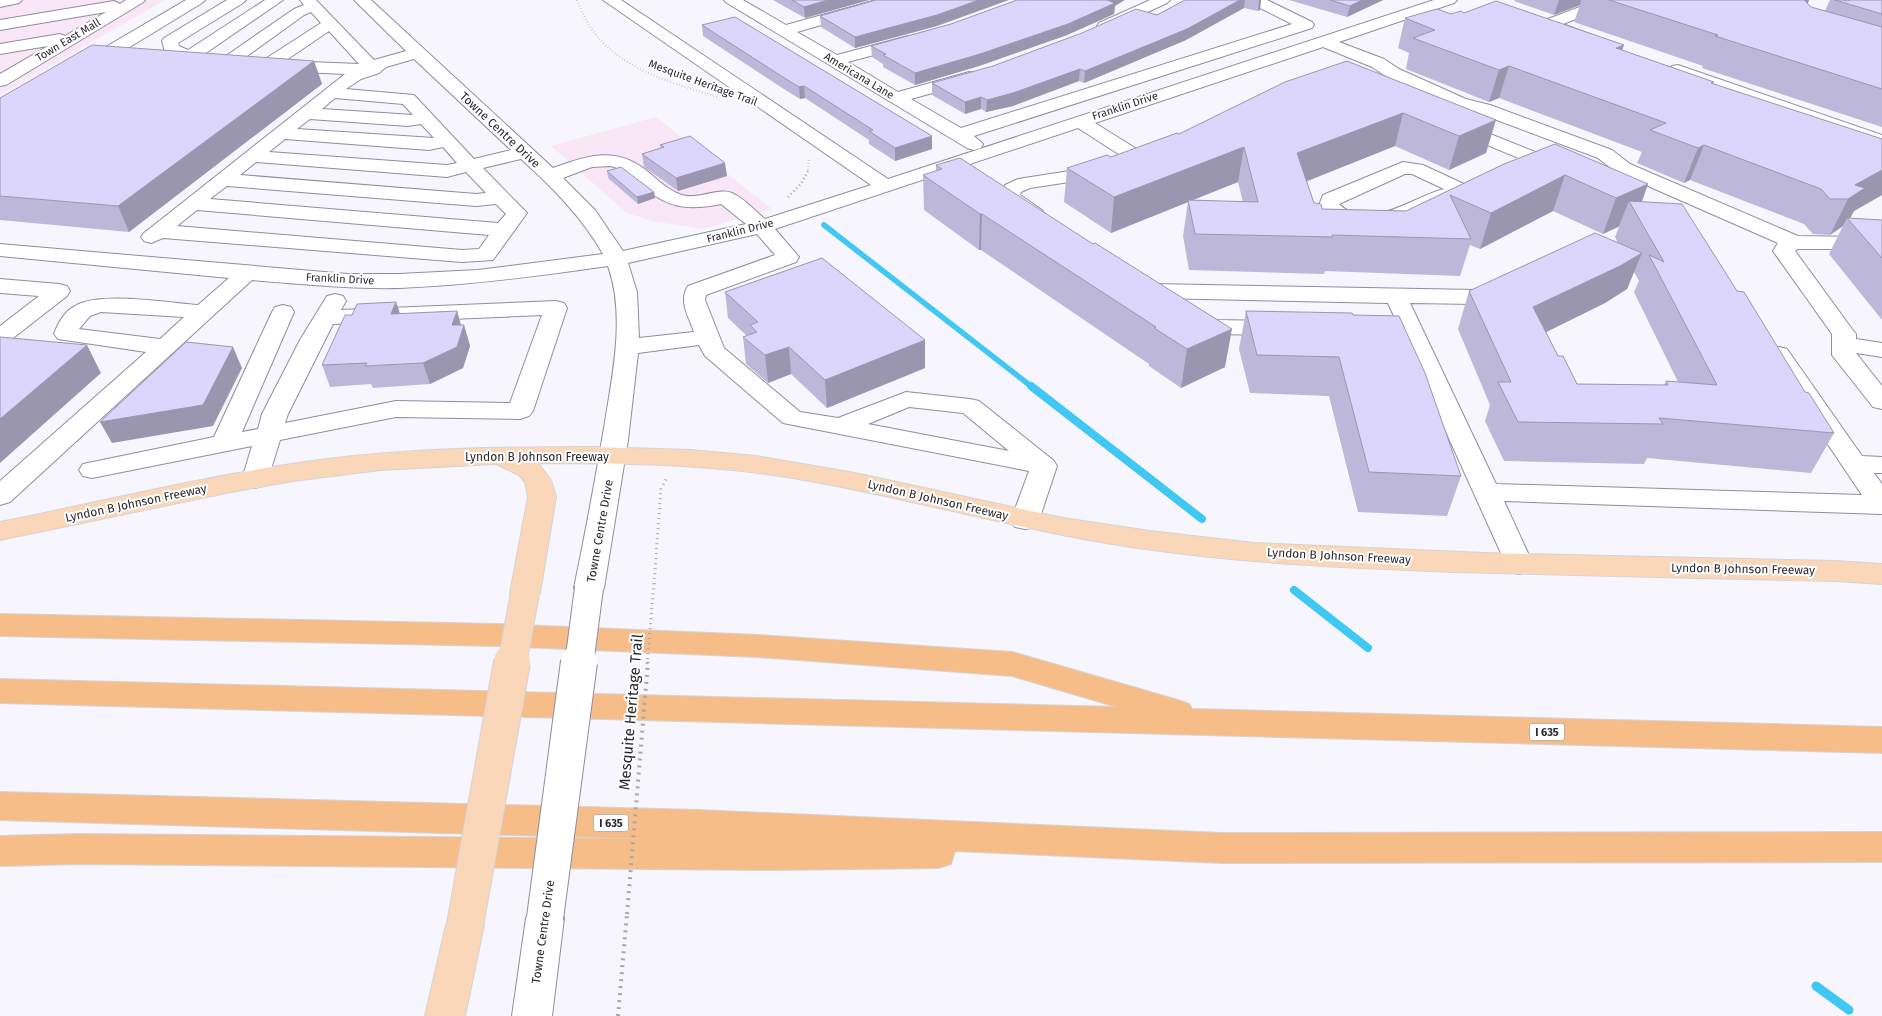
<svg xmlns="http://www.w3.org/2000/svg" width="1882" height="1016" font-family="'Fira Sans',sans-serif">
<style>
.commercial{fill:#f9e6f7}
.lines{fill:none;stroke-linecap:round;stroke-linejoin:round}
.stream-far2{stroke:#41c7f3;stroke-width:5.5}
.stream-far1{stroke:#41c7f3;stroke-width:8}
.stream{stroke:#41c7f3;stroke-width:9}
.minor-casing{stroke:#8f8d9f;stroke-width:2}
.major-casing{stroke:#d4d4d5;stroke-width:2}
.highway-casing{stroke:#d4d4d5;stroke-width:2}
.path-far3{stroke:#a8a7ae;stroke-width:2;stroke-dasharray:0.5 2.5;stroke-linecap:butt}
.path-far2{stroke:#a8a7ae;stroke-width:2.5;stroke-dasharray:1 3;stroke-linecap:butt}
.path-far1{stroke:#a8a7ae;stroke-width:3;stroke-dasharray:1 4;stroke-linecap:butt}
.path{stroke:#a8a7ae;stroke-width:4;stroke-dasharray:2 5;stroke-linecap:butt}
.minor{fill:#fff;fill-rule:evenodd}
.major{fill:#fad7b8;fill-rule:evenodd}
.highway{fill:#f7bd88;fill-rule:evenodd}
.minor-bridge-far1-casing{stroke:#8f8d9f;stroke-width:30;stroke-linecap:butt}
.minor-bridge-casing{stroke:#8f8d9f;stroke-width:38;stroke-linecap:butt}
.major-bridge-far1-casing{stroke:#d4d4d5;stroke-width:30;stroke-linecap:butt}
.major-bridge-casing{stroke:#d4d4d5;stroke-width:38;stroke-linecap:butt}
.path-bridge-far1{stroke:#a8a7ae;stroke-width:3;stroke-dasharray:1 4;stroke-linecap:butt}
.path-bridge{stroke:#a8a7ae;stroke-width:4;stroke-dasharray:2 5;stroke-linecap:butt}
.minor-bridge-far1{stroke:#fff;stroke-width:28}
.minor-bridge{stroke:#fff;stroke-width:36}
.major-bridge-far1{stroke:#fad7b8;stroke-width:28}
.major-bridge{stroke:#fad7b8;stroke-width:36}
.wall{fill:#bdb8d9;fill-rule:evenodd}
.shaded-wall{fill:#9a96b0}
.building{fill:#dcd6fc;stroke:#9a96b0}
.labels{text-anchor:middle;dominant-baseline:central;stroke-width:4;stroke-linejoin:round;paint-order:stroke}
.far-street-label{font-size:11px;fill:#29282f;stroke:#fff}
.shield{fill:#fff;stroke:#69686d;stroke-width:1}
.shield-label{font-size:11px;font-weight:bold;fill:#29282f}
.street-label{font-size:12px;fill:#29282f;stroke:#fff}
.near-street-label{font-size:15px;fill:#29282f;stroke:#fff}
</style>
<rect width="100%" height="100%" fill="#f7f6fe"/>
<g class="commercial">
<polygon points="0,0 165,0 0,95"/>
<polygon points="656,117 772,209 703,229 652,221 627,213 551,146"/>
</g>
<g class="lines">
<polyline class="stream-far2" points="824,225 1032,387"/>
<g class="stream-far1">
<polyline points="1031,386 1202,519"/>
<polyline points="1294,590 1368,648"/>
</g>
<polyline class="stream" points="1816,986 1849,1010"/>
<g class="minor-casing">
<g id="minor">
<polygon points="0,0 22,0 19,3 0,7"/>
<polygon points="126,0 145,0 142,3 6,85 0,86 0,74 48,46 0,54 0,44 60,34 65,36 106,12 0,30 0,20 114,1 120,4"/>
<polygon points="186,0 205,0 202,3 92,70 80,70 78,66 80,62"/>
<path d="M227 0H246L243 3 178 43 179 46 188 50 265 0H283L203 55 218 57 220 60 294 9 304 5 300 0H316L374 60 406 51 354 0H371L553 168C588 155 616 146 647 171 658 180 669 191 682 195 698 200 719 187 732 193 744 198 755 211 765 219L871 185 603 0H621L888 179 1434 0H1457L1454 3 1339 42 1384 59 1399 69 1466 99 1490 105 1612 150 1630 164 1798 236 1858 237 1882 226V240L1862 249H1797L1795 251 1852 329 1856 334V339L1882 343V357L1856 353 1882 386V409L1873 407 1832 355V334L1773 251 1778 243 1616 172 1598 158 1478 113 1454 107 1387 77 1372 67 1323 47 1095 123 1148 156 1150 160 1148 164 1141 166 1134 164 1078 128 775 229 799 257 796 262 706 295 705 300 724 348 800 412 838 418 906 392 970 399 979 401 1053 460 1057 466 1039 520 1035 527 1025 529 1015 527 1011 520 1029 471 783 423 705 356 699 345 638 353 628 440 604 588 599 595 589 598 579 595 574 588C585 535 595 481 604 428 612 376 626 317 608 266 539 276 470 285 400 288 351 289 301 284 252 280L10 502 0 505V481L146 352 58 339 54 334C58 323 64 312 75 306 100 291 168 303 198 305L229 278 0 256V244L348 274H399L478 270 603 254C582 217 553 188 521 159L483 168 527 213 493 260 462 262 163 238 151 243 144 241 141 237 144 233 345 74 280 71C273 69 269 70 262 69L260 65 262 61 321 23 311 12 304 15 233 66H221L219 63C207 72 178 57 165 52L162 41 164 38ZM329 31 359 64 285 61ZM414 59 511 150 474 159 414 95 346 89 361 79 379 73 386 67ZM335 98 403 104 413 115 322 109ZM310 119 408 126 421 124 434 138 297 129ZM285 139 429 150 443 147 457 163 447 165 269 152ZM256 162 447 177 466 172 486 193 476 194 240 175ZM610 166C622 168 631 177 640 185 668 208 686 211 721 204L746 224 623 251 595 210 563 178 592 167ZM227 186 476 206 496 204 506 214 498 223 210 199ZM197 210 489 235 479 249 462 250 177 226ZM757 234 775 255 688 286C678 301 689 317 694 332L639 338 637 292 628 263ZM101 312 184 317 160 339 79 329 90 316ZM909 407 963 413 1009 451 868 424Z"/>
<polygon points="724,0 743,0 786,25 876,0 901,0 898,3 797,32 837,55 908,36 914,38 916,41 914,44 848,62 898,92 969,72 975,73 977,77 975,81 911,99 961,128 1292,24 1250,3 1247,0 1267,0 1312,22 1314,25 1312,28 974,136 983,144 981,148 974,150 967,148 727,3"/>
<polygon points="1150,0 1170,0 1167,3 1111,29 1099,29 1097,26 1099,23"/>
<polygon points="1598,0 1620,0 1617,3 1563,24 1589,34 1591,37 1589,40 1583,42 1550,31 1546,22 1548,19"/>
<polygon points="1678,65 1882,135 1882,147 1672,74 1670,70 1672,66"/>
<polygon points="1455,120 1568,165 1571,169 1568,173 1561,175 1554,173 1449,129 1446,125 1449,121"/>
<path d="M1403 162 1423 165 1466 185 1469 189 1466 193 1454 194 1452 199C1414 216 1350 250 1319 205L1323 195ZM1405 174H1412L1444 189C1412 197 1369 233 1339 204Z"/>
<path d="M1102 166 1109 168 1112 172 1109 176 1030 188 1021 192 1020 195 1042 210 1045 214 1042 218C1027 222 1014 209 1002 201L999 197 1005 185 1018 179Z"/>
<polygon points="0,279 59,284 67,286 70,291 67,296 8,342 0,344 0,326 39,296 0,293"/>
<polygon points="1154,284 1477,290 1485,292 1488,297 1485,302 1477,304 1410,303 1496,484 1862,495 1767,354 1771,349 1779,347 1787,349 1862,456 1882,457 1882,473 1874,473 1882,484 1882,514 1504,501 1533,564 1529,571 1519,574 1509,571 1404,339 1362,336 1358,331 1362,326 1370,324 1398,325 1388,303 1154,298 1146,296 1143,291 1146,286"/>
<path d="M335 294 343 296 346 301 341 310 556 301 564 303 567 308 533 411 529 416 520 419 396 417 280 440 268 479 264 485 255 488 246 485 242 479 252 446 92 478 83 476 79 470 83 464 214 437 272 312 275 307 283 305 291 307 294 312 242 432 258 429 262 414 300 340 327 296ZM542 315 510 403 396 401 285 423 288 414 333 324Z"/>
<path d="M1195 310 1203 312 1216 320 1279 321 1287 323 1291 328 1287 333 1279 335 1211 334C1201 331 1190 326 1184 317L1187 312Z"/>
<polygon points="545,901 558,906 564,918 552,1016 512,1016 526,918 532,906"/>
</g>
</g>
<g class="major-casing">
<g id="major">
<path d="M593 447 691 450 756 456 855 473 1063 518 1150 531 1254 543 1485 553 1835 561 1882 564V584L1835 581C1708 578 1581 576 1454 572 1353 568 1253 564 1153 550 1029 534 910 497 787 477 704 464 621 463 538 463L551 480 556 497 540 593 535 600 525 603 515 600 510 593 528 497 525 482 519 475 496 464 380 470 293 481 231 492 0 540V522C107 501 212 474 320 460 410 448 502 447 593 447Z"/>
<polygon points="465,908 478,913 484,925 465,1016 425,1016 446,925 452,913"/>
</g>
</g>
<g class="highway-casing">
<g id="highway">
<polygon points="0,614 497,624 758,635 1012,652 1178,700 1189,704 1192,709 1882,727 1882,753 0,703 0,679 1117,707 1012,676 758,657 497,646 0,636"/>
<polygon points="0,792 698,810 1222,833 1882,832 1882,862 1222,863 955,851 951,864 938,868 771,870 78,864 0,866 0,836 78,834 650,839 0,820"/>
</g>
</g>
<g class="path-far3">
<path d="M577 0C582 11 586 22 593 31 622 70 673 83 717 97"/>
<polyline points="808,170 809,158"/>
</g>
<polyline class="path-far2" points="788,197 801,184 809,169"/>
<polyline class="path-far1" points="654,584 661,489 666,479"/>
<polyline class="path" points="618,1016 627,914"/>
<use href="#minor" class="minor"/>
<use href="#major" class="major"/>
<use href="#highway" class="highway"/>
<g class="minor-bridge-far1-casing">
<polyline id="minor-bridge-far1" points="579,664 589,588"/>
</g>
<g class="minor-bridge-casing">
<polyline id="minor-bridge" points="545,918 579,662"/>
</g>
<g class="major-bridge-far1-casing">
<polyline id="major-bridge-far1" points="512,664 525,593"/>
</g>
<g class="major-bridge-casing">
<polyline id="major-bridge" points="465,925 512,662"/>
</g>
<polyline class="path-bridge-far1" points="647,664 654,584"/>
<polyline class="path-bridge" points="627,914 648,662"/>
<use href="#minor-bridge-far1" class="minor-bridge-far1"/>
<use href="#minor-bridge" class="minor-bridge"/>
<use href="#major-bridge-far1" class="major-bridge-far1"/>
<use href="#major-bridge" class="major-bridge"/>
</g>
<g class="wall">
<polygon points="773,0 869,0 805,18"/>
<polygon points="1185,0 1261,0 1260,10 1258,11 1244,8 1186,40 1084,83 1079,81 1013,106 986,112 981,109 965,114 932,95 932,83 993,66 1157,15"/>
<polygon points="1289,0 1383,0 1347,17"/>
<polygon points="1515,0 1809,0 1808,4 1811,7 1825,11 1830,0 1843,0 1847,1 1882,0 1882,127 1702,68 1703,66 1574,22 1580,5 1554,15 1514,1"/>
<polygon points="1115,6 1114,14 1067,35 979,66 915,85 883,67 883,64 872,57 871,46 951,24"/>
<polygon points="1464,13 1622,50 1713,84 1882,139 1882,195 1854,211 1850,218 1882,220 1882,320 1829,254 1843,226 1830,235 1813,234 1804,224 1690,180 1684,183 1637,163 1642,152 1499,98 1489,102 1406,69 1409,53 1398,48 1405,18"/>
<polygon points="820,16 937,26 855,48 821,27"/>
<polygon points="702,25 932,149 895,161 869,144 869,140 805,98 800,99 787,91 703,36"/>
<polygon points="314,61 322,84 129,232 0,220 0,98"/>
<path d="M1347 61 1486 153 1449 170 1395 146 1306 181 1314 203 1322 209 1406 211 1504 164 1648 184 1642 202 1737 291 1805 392 1834 433 1811 473 1647 458 1644 464 1504 461 1485 421 1490 405 1458 329 1469 291 1618 243 1615 237 1619 227 1603 234 1553 211 1480 249 1470 245 1460 276 1325 271 1324 274 1189 270 1183 236 1188 202 1111 233 1064 202 1067 168 1111 157 1179 134ZM1238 182 1243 202 1191 200ZM1634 272 1639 281 1634 292 1678 382 1666 381 1664 385 1577 384 1558 356 1546 332 1605 303 1627 289Z"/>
<polygon points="660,145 727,176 678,191 644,167 642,154 661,148"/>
<polygon points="936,165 1225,367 1181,388 1149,366 1149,364 981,250 979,250 924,210 923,175 936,171"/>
<polygon points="607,171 654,192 655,198 638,204 608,178"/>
<polygon points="725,292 925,368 827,408 791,374 768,383 746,364 743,337 747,336 728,318"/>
<polygon points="396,302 400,314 457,311 461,325 464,325 470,346 463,368 430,384 373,388 371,384 330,387 322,365 352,315"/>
<polygon points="1246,311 1353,315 1461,476 1447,516 1358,512 1329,396 1250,393 1239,349"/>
</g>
<g class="shaded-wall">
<polygon points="828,0 869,0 805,18 804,7"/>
<polygon points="979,0 1009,0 937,26 855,48 855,37"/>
<polygon points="1107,0 1125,0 1115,6 1114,14 1067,35 979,66 915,85 915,73"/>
<polygon points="1240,0 1245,0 1244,8 1186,40 1084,83 1085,71"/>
<polygon points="1259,0 1261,0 1260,10 1258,11"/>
<polygon points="1362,0 1383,0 1347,17 1350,6"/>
<polygon points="1559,0 1581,0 1580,5 1554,15"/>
<polygon points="1803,0 1809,0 1800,21"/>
<polygon points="1624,45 1613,76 1616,48"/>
<polygon points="314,61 322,84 129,232 118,206"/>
<polygon points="1509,66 1499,98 1489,102 1499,70"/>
<polygon points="1080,69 1079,81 1013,106 986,112 987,100"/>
<polygon points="804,86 805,98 800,99 799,87"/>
<polygon points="981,97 981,109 965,114 965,102"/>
<polygon points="1403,113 1395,146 1290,188 1297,153"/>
<polygon points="1496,120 1486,153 1449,170 1459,136"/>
<polygon points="932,136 932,149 895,161 895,148"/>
<polygon points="1704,145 1690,180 1684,183 1698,148"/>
<polygon points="1244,147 1238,182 1111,233 1114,197"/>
<polygon points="725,163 727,176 678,191 676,178"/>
<polygon points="1882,170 1882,195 1854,211 1849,220 1847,218 1843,226 1830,235 1855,185"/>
<polygon points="1565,175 1553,211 1480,249 1491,213"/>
<polygon points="1648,184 1637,214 1629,201 1619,226 1603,234 1616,198"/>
<polygon points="654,192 655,198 638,204 637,197"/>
<polygon points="980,214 982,214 981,250 979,250"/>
<polygon points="1642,253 1627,289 1605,303 1520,345 1533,307"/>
<polygon points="396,302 403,323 391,314"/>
<polygon points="457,311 462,330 464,325 470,346 463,368 430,384 423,363 452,325"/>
<polygon points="1232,329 1225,367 1181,388 1187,349"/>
<polygon points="925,340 925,368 827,408 825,380"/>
<polygon points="87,345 101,373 0,463 0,419"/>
<polygon points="233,347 242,368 213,426 112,443 100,422"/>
<polygon points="789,347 791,374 768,383 765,355"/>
</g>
<g class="building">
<polygon points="792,0 828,0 804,7"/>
<polygon points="876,0 979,0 937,15 855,37 820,16"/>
<polygon points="1017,0 1107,0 1115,3 1068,24 980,54 915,73 883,55 886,54 871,46 951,24"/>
<polygon points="1185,0 1240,0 1187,29 1085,71 1080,69 1013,93 987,100 981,97 965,102 932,83 993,66 1082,33 1136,9 1157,15"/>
<polygon points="1330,0 1362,0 1350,6"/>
<polygon points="1609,0 1804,0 1811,7 1882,27 1882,89 1715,36 1718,35"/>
<polygon points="1835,0 1843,0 1847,1 1850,0 1882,0 1882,14"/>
<polygon points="1496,1 1624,45 1616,48 1714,82 1711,83 1882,139 1882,170 1855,185 1865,188 1848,199 1830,199 1821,189 1704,145 1698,148 1650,130 1666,123 1509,66 1499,70 1413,38 1435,30 1405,18 1437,9 1451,14 1461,11 1464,13"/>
<polygon points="735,17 932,136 895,148 869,131 873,130 804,86 799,87 786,79 702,25"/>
<polygon points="92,45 314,61 118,206 0,196 0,98"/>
<polygon points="1347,61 1496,120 1459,136 1403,113 1297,153 1314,203 1321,204 1322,209 1406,211 1504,164 1555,144 1648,184 1616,198 1565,175 1491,213 1450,195 1471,239 1332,235 1333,237 1195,234 1188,200 1258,202 1244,147 1114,197 1067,168 1107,155 1111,157 1177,133 1179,134 1285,82"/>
<polygon points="690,136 725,163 676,178 642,154 664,147 660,145"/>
<polygon points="960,158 1093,244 1095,243 1232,329 1187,349 1154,328 1156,327 982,214 980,214 923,175 942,169 936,165"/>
<polygon points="621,167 654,192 637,197 607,171"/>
<polygon points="1629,201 1682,204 1737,291 1744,292 1805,392 1809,393 1834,433 1659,418 1663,424 1518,422 1498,382 1511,382 1469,291 1595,233 1642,253 1620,266 1533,307 1558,356 1563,356 1577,384 1668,385 1666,381 1717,385 1649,255 1664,262"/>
<polygon points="1847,218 1882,220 1882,258"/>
<polygon points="822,258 925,340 825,380 789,347 765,355 743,337 757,332 750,325 758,322 725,292"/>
<polygon points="396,302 391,314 457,311 452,325 464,325 457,347 423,363 365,366 367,363 322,365 345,315 352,315 357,304"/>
<polygon points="1246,311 1352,313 1353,315 1399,316 1425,373 1461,476 1369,472 1339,357 1257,355"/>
<polygon points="0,337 87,345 0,419"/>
<polygon points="186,342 233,347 203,405 100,422"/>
</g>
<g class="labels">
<g class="far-street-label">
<text transform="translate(68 40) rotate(-31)">Town East Mall</text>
<text transform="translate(859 76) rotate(31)">Americana Lane</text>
<text transform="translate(703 83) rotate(20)">Mesquite Heritage Trail</text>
<text transform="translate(1125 106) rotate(-18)">Franklin Drive</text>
<text transform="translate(740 231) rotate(-14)">Franklin Drive</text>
<text transform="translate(340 279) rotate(3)">Franklin Drive</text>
</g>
<g class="shield">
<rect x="1529.5" y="723.5" width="35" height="17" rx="4"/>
<rect x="593.5" y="814.5" width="35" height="17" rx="4"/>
</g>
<g class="shield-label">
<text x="1547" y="732">I 635</text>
<text x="611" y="823">I 635</text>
</g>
<g class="street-label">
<text transform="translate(500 130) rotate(43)">Towne Centre Drive</text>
<text x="537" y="457">Lyndon B Johnson Freeway</text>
<text transform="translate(938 500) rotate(13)">Lyndon B Johnson Freeway</text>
<text transform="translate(136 503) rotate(-12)">Lyndon B Johnson Freeway</text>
<text transform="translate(600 531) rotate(-80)">Towne Centre Drive</text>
<text transform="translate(1339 556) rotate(3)">Lyndon B Johnson Freeway</text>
<text transform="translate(1743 569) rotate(1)">Lyndon B Johnson Freeway</text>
<text transform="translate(543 932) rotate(-82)">Towne Centre Drive</text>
</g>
<g class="near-street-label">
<text transform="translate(631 712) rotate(-85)">Mesquite Heritage Trail</text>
</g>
</g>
</svg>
